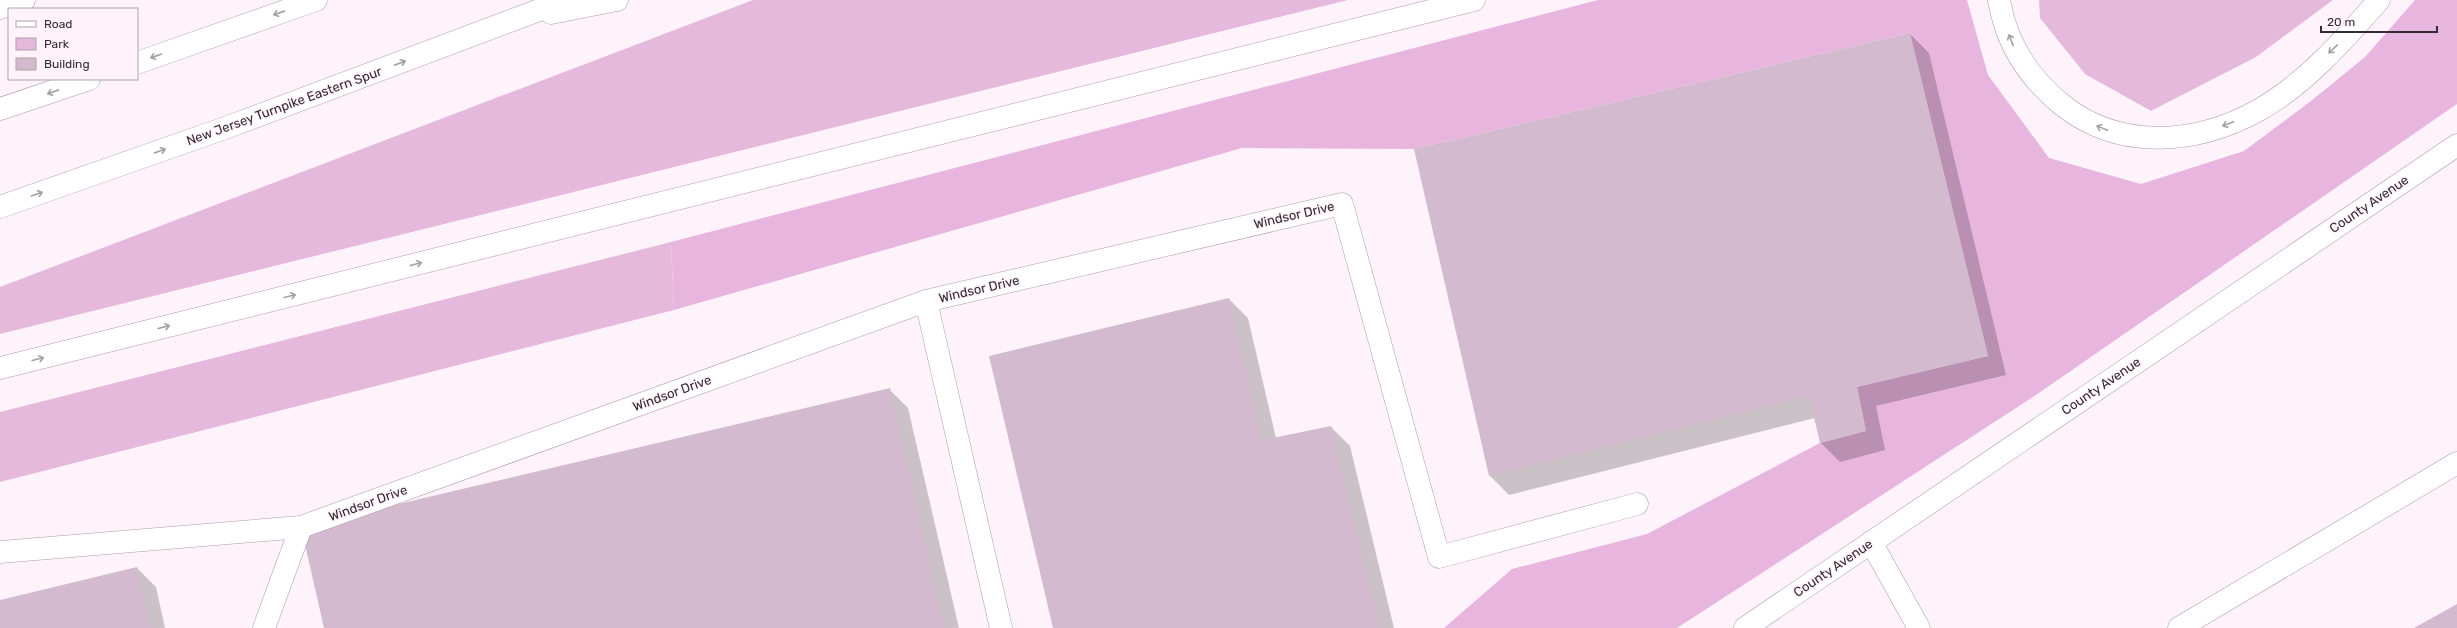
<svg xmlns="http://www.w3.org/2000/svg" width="2457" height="628" font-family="Rubik,sans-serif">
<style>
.green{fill:#e5b9dc}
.forest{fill:#e8b5de}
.shadow{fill:#0003}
.building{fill:#d4bace}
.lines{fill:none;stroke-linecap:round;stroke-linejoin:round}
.minor-casing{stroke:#b198ac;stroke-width:23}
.major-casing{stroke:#b198ac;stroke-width:23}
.highway-casing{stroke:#b198ac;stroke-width:23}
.minor{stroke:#fff;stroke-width:22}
.major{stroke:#fff;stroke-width:22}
.highway{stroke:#fff;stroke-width:22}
.oneway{stroke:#a49fa2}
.labels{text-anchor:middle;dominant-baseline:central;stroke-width:3;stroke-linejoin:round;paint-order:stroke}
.street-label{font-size:13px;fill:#342a31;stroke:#fef3fb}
</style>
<rect width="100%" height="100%" fill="#fef3fb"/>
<g class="green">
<polygon points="753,0 1348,0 0,334 0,287"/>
<polygon points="2039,0 2333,0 2256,57 2151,111 2085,74 2040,18"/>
<polygon points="671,242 674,310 0,482 0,412"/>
</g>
<polygon class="forest" points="1598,0 1967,0 1988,75 2049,158 2141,184 2244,151 2311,101 2365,57 2415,0 2457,0 2457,104 2033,397 1677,628 1444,628 1512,569 1647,534 1820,443 1866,431 1857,387 1988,356 1910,33 1414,149 1242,148 674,310 671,242"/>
<g class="shadow">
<polygon points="1910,34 1929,53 2006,375 1876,406 1885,450 1840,462 1821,443 1815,418 1509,495 1490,476 1416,150"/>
<polygon points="1229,299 1248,318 1276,438 1331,427 1350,446 1394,628 1054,628"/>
<polygon points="889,389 908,408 959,628 325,628"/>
<polygon points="137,568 156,587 165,628 0,628 0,601"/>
</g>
<g class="building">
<polygon points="1910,33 1988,356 1857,387 1866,431 1820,443 1809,396 1489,476 1414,149"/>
<polygon points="1229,298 1262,440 1331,426 1380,628 1053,628 989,356"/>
<polygon points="890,388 945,628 324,628 301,527"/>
<polygon points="137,567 151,628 0,628 0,600"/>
<polygon points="2457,604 2457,628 2414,628"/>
</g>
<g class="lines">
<g class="minor-casing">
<g id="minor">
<polyline points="926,301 1001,628"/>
<polyline points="1871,542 1919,628"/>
<polyline points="0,552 301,527 926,301 1342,204 1439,557 1637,504"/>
<polyline points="264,628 301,527"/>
<polyline points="2179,628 2457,463"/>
</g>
</g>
<g class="major-casing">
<polyline id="major" points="1745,628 2457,145"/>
</g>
<g class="highway-casing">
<g id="highway">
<path d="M1999 0C2006 42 2028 77 2061 104 2119 151 2196 145 2259 110 2305 84 2345 39 2379 0"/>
<polyline points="0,8 24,0"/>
<polyline points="551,13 617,0"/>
<polyline points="137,63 316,0"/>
<polyline points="0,109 89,79"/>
<polyline points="0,207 228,127 566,0"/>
<polyline points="0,368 1474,0"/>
</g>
</g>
<use href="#minor" class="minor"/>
<use href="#major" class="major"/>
<use href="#highway" class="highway"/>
</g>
<defs><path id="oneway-shaft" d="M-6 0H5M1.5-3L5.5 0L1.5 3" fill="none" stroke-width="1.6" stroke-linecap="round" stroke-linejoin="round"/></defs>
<g class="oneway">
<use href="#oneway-shaft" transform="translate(279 13) rotate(161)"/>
<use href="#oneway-shaft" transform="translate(2011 40) rotate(-111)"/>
<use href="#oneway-shaft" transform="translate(2333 49) rotate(136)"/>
<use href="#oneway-shaft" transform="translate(156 56) rotate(161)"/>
<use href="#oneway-shaft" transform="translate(400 63) rotate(-21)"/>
<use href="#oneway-shaft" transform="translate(53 92) rotate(161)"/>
<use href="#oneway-shaft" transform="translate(2228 124) rotate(159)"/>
<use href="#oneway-shaft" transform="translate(2102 128) rotate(-158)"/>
<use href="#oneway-shaft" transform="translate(160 151) rotate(-20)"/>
<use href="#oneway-shaft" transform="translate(37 194) rotate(-19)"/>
<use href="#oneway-shaft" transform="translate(416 264) rotate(-14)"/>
<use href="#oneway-shaft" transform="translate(290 296) rotate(-14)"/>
<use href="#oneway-shaft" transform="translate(164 327) rotate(-14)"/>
<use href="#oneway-shaft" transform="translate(38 359) rotate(-14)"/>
</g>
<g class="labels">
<g class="street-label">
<text transform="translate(284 106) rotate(-20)">New Jersey Turnpike Eastern Spur</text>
<text transform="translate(2369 204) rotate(-34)">County Avenue</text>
<text transform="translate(1294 215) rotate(-13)">Windsor Drive</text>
<text transform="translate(979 289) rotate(-13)">Windsor Drive</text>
<text transform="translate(2101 386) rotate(-34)">County Avenue</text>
<text transform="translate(672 393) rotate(-20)">Windsor Drive</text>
<text transform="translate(368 503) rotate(-20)">Windsor Drive</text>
<text transform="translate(1833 568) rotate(-34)">County Avenue</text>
</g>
</g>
<rect x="8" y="8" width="130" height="72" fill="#fef3fb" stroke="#ada3aa"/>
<rect x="16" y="21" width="20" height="6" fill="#ffffff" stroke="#ada3aa"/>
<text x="44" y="28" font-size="12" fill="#342a31">Road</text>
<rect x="16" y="38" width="20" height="12" fill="#e5b9dc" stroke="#ada3aa"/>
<text x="44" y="48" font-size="12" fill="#342a31">Park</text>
<rect x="16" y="58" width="20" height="12" fill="#d4bace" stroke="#ada3aa"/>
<text x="44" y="68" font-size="12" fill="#342a31">Building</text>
<path d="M2321 26v6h116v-6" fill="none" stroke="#342a31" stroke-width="2"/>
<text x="2327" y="26" font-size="12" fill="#342a31" stroke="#fef3fb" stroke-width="3" paint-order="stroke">20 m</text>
</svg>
